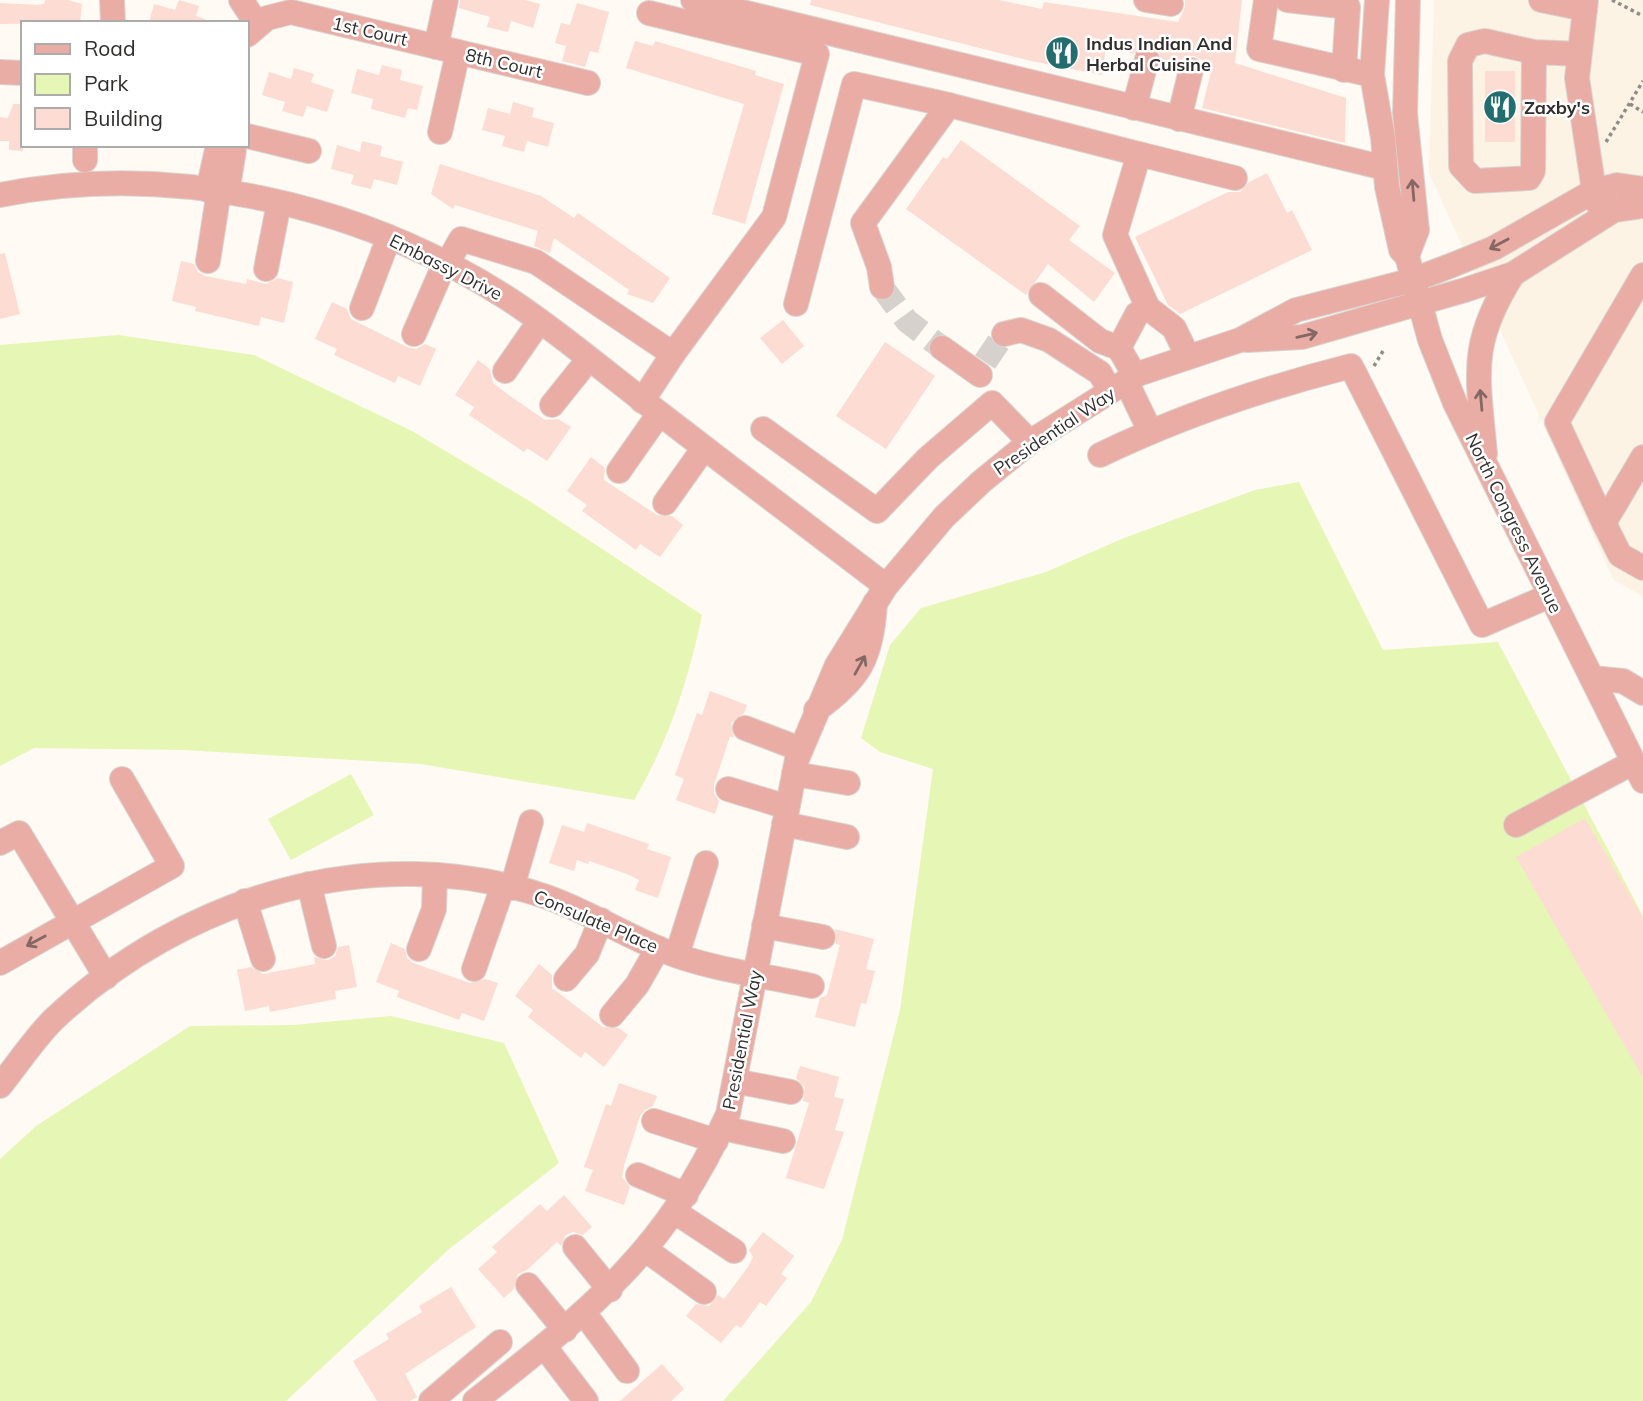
<svg xmlns="http://www.w3.org/2000/svg" width="1643" height="1401" font-family="Mulish,sans-serif">
<style>
.built{fill:#fdf3e5}
.green{fill:#e6f6b4}
.building{fill:#fddcd4}
.lines{fill:none;stroke-linecap:round;stroke-linejoin:round}
.minor-tunnel{stroke:#d6d1cc;stroke-width:24;stroke-dasharray:24 12;stroke-linecap:butt}
.minor-casing{stroke:#dad5d0;stroke-width:26}
.path{stroke:#908c88;stroke-width:3.5;stroke-dasharray:3.5 3.5;stroke-linecap:butt}
.minor{stroke:#e9ada6;stroke-width:24}
.oneway{stroke:#846863}
.labels{text-anchor:middle;dominant-baseline:central;stroke-width:5;stroke-linejoin:round;paint-order:stroke}
.street-label{font-size:18px;fill:#312f2d;stroke:#fff}
.poi-label{font-size:18px;font-weight:bold;fill:#312f2d;stroke:#fff;text-anchor:start}
</style>
<rect width="100%" height="100%" fill="#fffaf4"/>
<polygon class="built" points="1434,0 1643,0 1643,597 1613,579 1429,173"/>
<g class="green">
<path d="M118 335 254 355 412 431 531 502 702 615C689 679 667 745 634 800L421 764 184 750 34 748 0 766V345Z"/>
<polygon points="1299,482 1383,650 1498,642 1643,916 1643,1401 723,1401 811,1302 842,1240 900,1010 933,769 880,752 861,738 890,645 921,608 1046,572 1124,538 1255,490"/>
<polygon points="351,774 374,815 291,860 268,819"/>
<polygon points="391,1016 504,1043 559,1163 448,1250 286,1401 0,1401 0,1159 36,1126 190,1026 293,1025"/>
</g>
<g class="building">
<polygon points="45,0 68,0 82,4 80,23 0,24 0,3 37,5 44,4"/>
<polygon points="179,0 199,6 196,16 205,19 204,23 149,23 154,4 175,10"/>
<polygon points="460,0 525,0 540,4 533,28 511,21 508,32 487,27 490,17 459,8"/>
<polygon points="811,0 999,0 1042,9 1044,2 1178,22 1185,7 1185,0 1242,0 1235,63 1346,98 1345,143 1202,108 1211,72 1205,70 1202,60 1195,56 1186,56 1178,63 1161,61 1158,49 1150,45 1142,45 1133,54 1106,47 1102,75 1031,61 810,5"/>
<polygon points="577,3 609,12 598,53 590,51 585,67 562,61 566,46 555,43 561,23 570,25"/>
<polygon points="635,41 653,46 655,41 756,71 755,75 784,84 745,224 712,214 744,104 626,68"/>
<polygon points="382,65 402,70 400,80 423,86 417,110 408,108 405,118 371,109 373,99 351,93 357,69 379,75"/>
<polygon points="294,68 314,74 311,82 334,90 327,112 307,106 303,117 282,111 285,102 262,95 269,72 291,79"/>
<rect x="1485" y="71" width="30" height="71"/>
<polygon points="513,102 534,108 532,117 554,123 548,147 527,141 524,152 502,146 505,136 482,130 488,108 510,114"/>
<polygon points="13,104 23,104 23,151 9,150 9,141 0,141 0,117 8,118"/>
<polygon points="961,140 1080,226 1069,240 1115,273 1094,302 1048,264 1026,295 906,209 943,157 947,159"/>
<polygon points="362,141 382,146 380,156 403,162 397,185 374,179 371,189 351,184 354,175 331,169 337,145 360,152"/>
<polygon points="440,164 541,196 574,218 578,213 670,278 653,303 627,294 629,290 554,238 550,253 534,246 538,231 455,205 453,209 431,194"/>
<polygon points="1267,173 1287,213 1292,210 1312,250 1180,314 1168,305 1135,237 1228,192 1240,192 1249,182"/>
<polygon points="5,253 20,314 0,319 0,254"/>
<polygon points="181,261 194,264 198,272 205,276 246,284 247,279 266,284 278,278 293,282 284,323 261,317 259,326 195,311 196,307 172,301"/>
<polygon points="332,302 347,309 351,319 407,347 416,349 425,344 436,349 420,386 398,376 395,383 334,355 337,349 315,339"/>
<polygon points="783,320 804,346 782,364 760,338"/>
<polygon points="885,342 935,376 886,449 836,416"/>
<polygon points="478,360 490,369 493,383 510,396 545,420 558,419 571,427 547,461 527,448 524,452 469,415 474,407 455,395"/>
<polygon points="591,457 605,468 604,480 657,515 672,516 683,525 660,557 640,544 636,550 582,511 587,505 567,491"/>
<polygon points="710,691 747,705 744,713 731,723 734,738 730,736 714,785 714,793 719,801 715,814 676,800 684,779 675,775 697,713 702,715"/>
<polygon points="1585,818 1643,918 1643,1078 1516,857"/>
<polygon points="587,823 649,844 647,849 671,857 658,898 635,890 639,880 627,874 589,861 588,864 577,860 574,871 549,863 562,825 584,832"/>
<polygon points="835,929 874,939 866,969 875,971 866,1004 861,1003 855,1027 815,1017 820,998 827,995 840,945 836,944"/>
<polygon points="391,943 405,949 407,958 413,963 470,983 485,979 498,983 484,1021 462,1013 459,1020 397,997 399,991 376,982"/>
<polygon points="349,945 357,987 335,991 336,999 270,1012 269,1006 245,1011 237,970 251,967 263,974 315,964 314,957 328,960 335,956 338,947"/>
<polygon points="539,964 552,975 552,988 603,1027 619,1028 628,1035 604,1067 585,1052 581,1058 528,1017 533,1010 515,996"/>
<polygon points="800,1066 839,1077 834,1097 844,1099 835,1130 844,1132 824,1189 786,1178 809,1103 803,1101 805,1088 796,1078"/>
<polygon points="619,1083 657,1096 653,1106 645,1110 640,1116 624,1166 622,1177 630,1187 624,1205 585,1191 593,1170 584,1167 606,1104 611,1106"/>
<polygon points="564,1195 592,1227 583,1235 573,1232 566,1235 561,1246 557,1242 527,1270 518,1274 514,1289 504,1298 478,1269 497,1252 492,1247 540,1204 547,1211"/>
<polygon points="763,1232 794,1256 781,1274 787,1278 766,1306 760,1302 741,1328 736,1325 721,1343 686,1316 696,1304 709,1306 718,1295 724,1299 748,1267 753,1257 749,1250"/>
<polygon points="451,1287 476,1327 405,1374 417,1397 410,1401 377,1401 353,1361 389,1339 386,1334 422,1312 419,1306"/>
<polygon points="662,1364 684,1389 671,1401 620,1401"/>
</g>
<g class="lines">
<g class="minor-tunnel">
<polyline points="882,287 907,321 942,348"/>
<polyline points="985,362 1004,334"/>
</g>
<g class="minor-casing">
<g id="minor">
<polyline points="112,0 113,23"/>
<polyline points="241,0 257,24"/>
<polyline points="693,0 1385,168"/>
<polyline points="1146,0 1171,4"/>
<polyline points="1266,0 1259,49 1372,75"/>
<polyline points="1287,0 1348,7 1344,70"/>
<polyline points="1377,0 1372,75 1383,138 1387,187 1401,250 1407,256 1430,340 1455,403 1643,781"/>
<polyline points="1541,0 1585,9"/>
<polyline points="1586,0 1577,78 1594,191 1599,206"/>
<polyline points="649,13 817,54 774,217 673,354"/>
<polyline points="247,35 267,18 291,12 588,83"/>
<polyline points="436,47 446,0"/>
<polyline points="1534,52 1533,171 1529,178 1475,181 1461,166 1460,61 1468,45 1485,41 1534,52 1579,54"/>
<polyline points="0,72 23,73"/>
<polyline points="1134,108 1147,59"/>
<polyline points="1179,119 1191,70"/>
<polyline points="440,132 458,52"/>
<polyline points="247,136 309,151"/>
<polyline points="85,160 85,145"/>
<polyline points="208,190 218,145"/>
<polyline points="227,193 234,150 231,145"/>
<path d="M0 195C172 161 360 204 507 298 561 333 611 377 663 416 737 473 811 529 886 586"/>
<polyline points="1407,256 1417,230 1405,113 1408,0"/>
<polyline points="208,261 219,191"/>
<polyline points="447,264 461,239 536,262 673,354 642,401"/>
<polyline points="266,269 279,203"/>
<polyline points="1643,275 1557,422 1604,523 1643,457"/>
<polyline points="882,287 879,267 863,223 949,105 1139,154"/>
<polyline points="1041,295 1100,341 1119,348"/>
<polyline points="796,304 854,84 949,105"/>
<polyline points="362,308 389,237"/>
<polyline points="1148,308 1115,235 1139,154 1235,178"/>
<polyline points="414,334 445,263"/>
<polyline points="1004,334 1021,330 1049,340 1100,373 1110,391"/>
<polyline points="1247,340 1302,337 1465,290 1513,274 1614,210 1643,206"/>
<polyline points="942,348 980,375"/>
<polyline points="505,371 539,322"/>
<polyline points="1135,376 1119,348 1137,314 1148,308 1174,328 1188,357"/>
<polyline points="1126,381 1150,431"/>
<polyline points="552,405 588,360"/>
<polyline points="763,429 877,511 928,458 992,403 1030,442"/>
<path d="M1485 454C1478 374 1468 345 1513 274"/>
<path d="M1100 455C1181 416 1264 388 1351 366L1482 625 1549 596"/>
<polyline points="619,471 659,414"/>
<polyline points="665,503 704,448"/>
<polyline points="1604,523 1620,555 1643,568"/>
<polyline points="1592,678 1623,681 1643,693"/>
<path d="M816 710C860 679 872 657 875 603"/>
<polyline points="745,728 800,749"/>
<polyline points="794,774 848,783"/>
<polyline points="728,789 787,807"/>
<polyline points="784,824 847,837"/>
<polyline points="1516,825 1634,762"/>
<polyline points="0,843 19,833 106,977"/>
<polyline points="309,884 324,946"/>
<polyline points="512,888 531,822"/>
<polyline points="245,901 263,959"/>
<polyline points="764,926 823,937"/>
<polyline points="419,949 434,909 435,876"/>
<polyline points="677,955 706,863"/>
<polyline points="0,963 172,866 122,779"/>
<polyline points="474,969 503,886"/>
<polyline points="566,979 587,954 601,920"/>
<polyline points="612,1015 637,985 658,948"/>
<polyline points="735,1081 791,1092"/>
<path d="M0 1086C17 1065 34 1039 53 1020 183 897 374 838 547 897 589 912 626 936 667 952 709 969 767 976 812 986"/>
<polyline points="654,1121 716,1141"/>
<polyline points="722,1128 783,1141"/>
<polyline points="638,1175 686,1195"/>
<polyline points="675,1212 734,1251"/>
<polyline points="575,1247 610,1290"/>
<polyline points="646,1250 704,1292"/>
<polyline points="528,1285 565,1330"/>
<polyline points="584,1313 627,1371"/>
<polyline points="544,1346 586,1401"/>
<polyline points="431,1401 500,1342"/>
<path d="M475 1401C589 1311 667 1251 728 1114L797 759 837 665 886 586 944 517 981 482 1030 442 1138 374 1240 340 1296 310 1413 280 1455 264 1494 248 1594 191 1617 185 1643 189"/>
</g>
</g>
<g class="path">
<polyline points="1612,0 1643,16"/>
<polyline points="1630,104 1643,112"/>
<polyline points="1606,142 1643,81"/>
<polyline points="1374,366 1383,351"/>
</g>
<use href="#minor" class="minor"/>
</g>
<defs><path id="oneway-shaft" d="M-6 0H5M1.5-3L5.5 0L1.5 3" fill="none" stroke-width="1.6" stroke-linecap="round" stroke-linejoin="round" transform="scale(1.75)"/></defs>
<g class="oneway">
<use href="#oneway-shaft" transform="translate(1413 190) rotate(-95)"/>
<use href="#oneway-shaft" transform="translate(1499 244) rotate(152)"/>
<use href="#oneway-shaft" transform="translate(1307 335) rotate(-13)"/>
<use href="#oneway-shaft" transform="translate(1481 400) rotate(-95)"/>
<use href="#oneway-shaft" transform="translate(860 665) rotate(-61)"/>
<use href="#oneway-shaft" transform="translate(36 941) rotate(152)"/>
</g>
<defs>
<g id="restaurant-disc" transform="scale(1.75)"><circle r="9.5" fill="#226e6e" stroke="#fff"/><path d="M-5-6h1v4h1v-4h1v4h1v-4h1v5L-1.5 .5V6h-2V.5L-5-1ZM5-6V6H3V1.5H1.5Q1.5-4 5-6Z" fill="#fff"/></g>
</defs>
<g fill-rule="evenodd">
<use href="#restaurant-disc" x="1062" y="53"/>
<use href="#restaurant-disc" x="1500" y="107"/>
</g>
<g class="labels">
<g class="street-label">
<text transform="translate(370 31) rotate(13)">1st Court</text>
<text transform="translate(504 63) rotate(13)">8th Court</text>
<text transform="translate(446 267) rotate(27)">Embassy Drive</text>
<text transform="translate(1054 431) rotate(-34)">Presidential Way</text>
<text transform="translate(1514 523) rotate(64)">North Congress Avenue</text>
<text transform="translate(596 921) rotate(23)">Consulate Place</text>
<text transform="translate(742 1040) rotate(-79)">Presidential Way</text>
</g>
<g class="poi-label">
<text x="1086" y="43">Indus Indian And<tspan x="1086" dy="21">Herbal Cuisine</tspan></text>
<text x="1524" y="107">Zaxby's</text>
</g>
</g>
<rect x="21" y="21" width="228" height="126" fill="#ffffff" stroke="#adacab" stroke-width="2"/>
<rect x="35" y="44" width="35" height="10" fill="#e9ada6" stroke="#adacab" stroke-width="2"/>
<text x="84" y="56" font-size="21" fill="#312f2d">Road</text>
<rect x="35" y="74" width="35" height="21" fill="#e6f6b4" stroke="#adacab" stroke-width="2"/>
<text x="84" y="91" font-size="21" fill="#312f2d">Park</text>
<rect x="35" y="108" width="35" height="21" fill="#fddcd4" stroke="#adacab" stroke-width="2"/>
<text x="84" y="126" font-size="21" fill="#312f2d">Building</text>
</svg>
